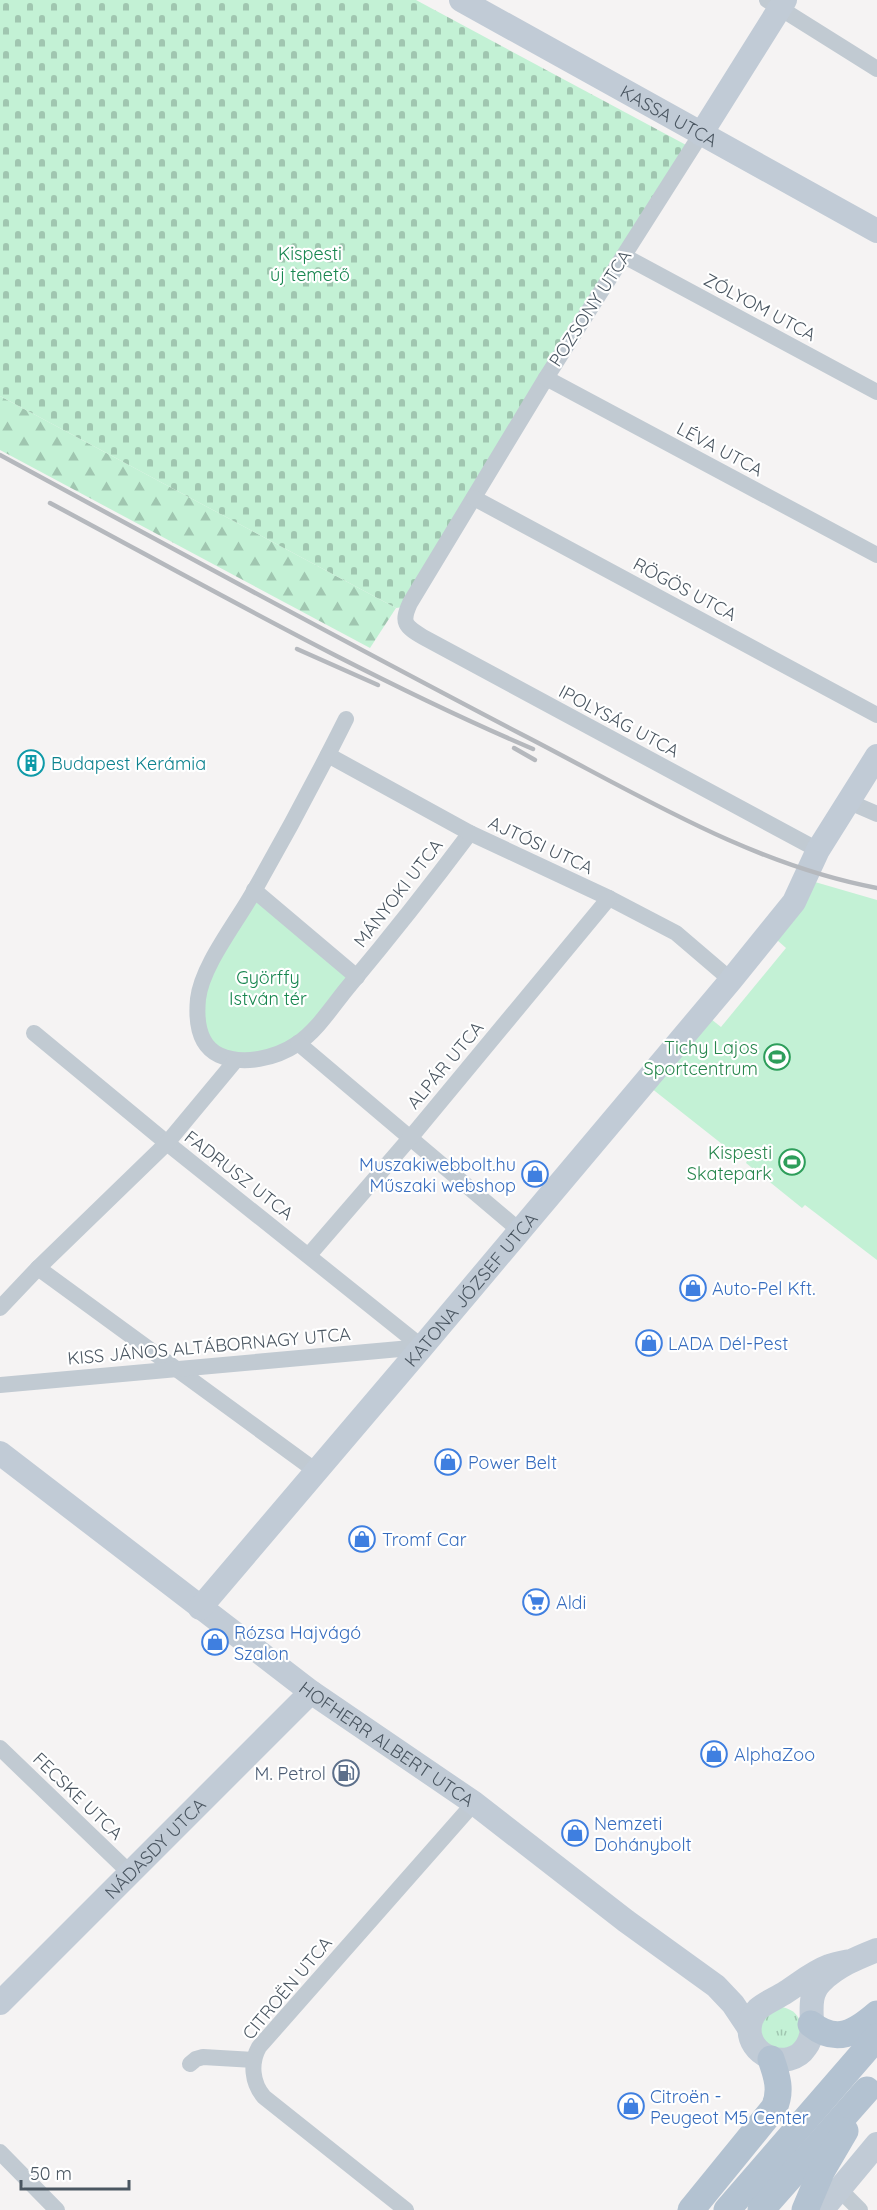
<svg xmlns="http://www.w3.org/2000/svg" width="877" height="2210" font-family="Quicksand,sans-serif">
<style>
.grass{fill:url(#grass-tufts)}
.forest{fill:url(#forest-firs)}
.cemetery{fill:url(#cemetery-stones)}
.green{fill:#c3f1d5}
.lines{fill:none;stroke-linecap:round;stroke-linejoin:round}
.street{stroke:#c1cad2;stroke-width:16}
.secondary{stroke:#c1cbd6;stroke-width:24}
.primary{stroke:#b3c2d1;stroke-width:27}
.rail{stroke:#b5b8bd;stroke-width:4.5}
.labels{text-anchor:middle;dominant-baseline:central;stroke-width:4.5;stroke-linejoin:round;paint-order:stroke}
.street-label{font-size:18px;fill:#4a5661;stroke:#fff}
.park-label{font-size:18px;fill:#17864f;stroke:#fff}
.culture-label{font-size:18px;fill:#0d838f;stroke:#fff;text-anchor:start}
.leisure-label{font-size:18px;fill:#27864d;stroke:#fff;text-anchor:end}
.shop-label{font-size:18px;fill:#366cbe;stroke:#fff;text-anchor:start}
.service-label{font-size:18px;fill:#4e5e75;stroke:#fff;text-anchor:end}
</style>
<defs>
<pattern id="grass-tufts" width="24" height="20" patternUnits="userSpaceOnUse" patternTransform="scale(1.5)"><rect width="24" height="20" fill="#c3f1d5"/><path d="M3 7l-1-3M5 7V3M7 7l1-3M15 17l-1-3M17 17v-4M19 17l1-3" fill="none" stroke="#a0c6b0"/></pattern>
<pattern id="forest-firs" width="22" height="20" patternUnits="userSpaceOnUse" patternTransform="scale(1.5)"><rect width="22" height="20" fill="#c3f1d5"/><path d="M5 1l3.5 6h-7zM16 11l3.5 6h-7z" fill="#a0c6b0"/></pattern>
<pattern id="cemetery-stones" width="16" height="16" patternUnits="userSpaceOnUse" patternTransform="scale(1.5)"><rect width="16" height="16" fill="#c3f1d5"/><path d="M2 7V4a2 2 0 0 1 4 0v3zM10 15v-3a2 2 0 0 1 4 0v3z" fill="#a0c6b0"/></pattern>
</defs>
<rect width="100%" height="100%" fill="#f5f3f3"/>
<path class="grass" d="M781 2007C797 2010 800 2018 803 2033L791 2051 764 2045C758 2019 758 2019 781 2007Z"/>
<polygon class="forest" points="0,396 396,608 370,648 0,450"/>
<polygon class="cemetery" points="0,0 416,0 688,146 411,606 396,608 0,396"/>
<g class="green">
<polygon points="815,882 877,900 877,1260 805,1205 802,1208 746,1163 747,1161 743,1157 741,1159 651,1088 711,1019 721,1027 786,948 777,940"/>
<polygon points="254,891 357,977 323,1018 269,1056 211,1049 198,999"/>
</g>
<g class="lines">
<g class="street">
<polyline points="767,0 877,69"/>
<path d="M701 134 546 378 410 603C401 623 405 626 423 637L818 850"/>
<polyline points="624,256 877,392"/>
<polyline points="546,378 877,555"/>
<polyline points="474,498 877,715"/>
<path d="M346 719C317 777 286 835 254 891 237 922 202 965 198 999 196 1020 198 1045 219 1055 243 1066 276 1058 297 1044 318 1030 333 1005 349 986 390 937 431 885 470 833"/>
<polyline points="328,755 470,833 609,898 676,933 731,980"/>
<polyline points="847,801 877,814"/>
<polyline points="254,890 357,977"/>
<polyline points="34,1033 167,1143 422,1347"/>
<polyline points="298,1043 519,1230"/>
<polyline points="309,1255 411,1137 609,898"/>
<polyline points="38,1268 316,1471"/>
<polyline points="0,1308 38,1268 167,1143 236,1060"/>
<polyline points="0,1385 422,1347"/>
<polyline points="0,1748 129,1872"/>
<polyline points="190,2064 196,2059 203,2057 254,2060"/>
<polyline points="0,2152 57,2210"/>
<polyline points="840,2190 860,2210"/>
<path d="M406 2210 264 2097C252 2083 250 2063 259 2047L474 1803"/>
</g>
<g class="secondary">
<path id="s1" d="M461 0 877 231"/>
<polyline points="701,134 785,0"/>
<path id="s2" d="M0 1453 311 1692 474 1803 626 1921 716 1986 733 2004 749 2028"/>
<path id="s3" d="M200 1608 422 1347 731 980 794 902 818 850 877 756"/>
<path d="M852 1961C844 1962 836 1964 829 1966 813 1972 800 1983 786 1992 777 1998 766 2002 758 2009 754 2013 751 2019 750 2025 745 2056 789 2073 806 2047 820 2028 802 2001 821 1982 837 1966 857 1958 877 1950"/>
<path id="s4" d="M0 2003 311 1692"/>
<polyline points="822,2210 877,2144"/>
</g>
<g class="primary">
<path d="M811 2024C837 2045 856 2032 877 2014"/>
<path d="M691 2210 774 2108C782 2091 777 2076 771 2059"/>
<polyline points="727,2210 877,2037"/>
<polyline points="761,2210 867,2090"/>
<polyline points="805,2210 821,2172 845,2131"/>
</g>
<g class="rail">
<path d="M0 455C173 549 347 643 521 734 636 793 749 864 877 888"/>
<path d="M50 503C209 588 367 678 533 749"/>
<polyline points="297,649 378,685"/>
<polyline points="514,748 535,760"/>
</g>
</g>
<defs>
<g id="building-ring" transform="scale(1.35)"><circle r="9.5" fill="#fff" stroke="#0f9aa8" stroke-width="1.5"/><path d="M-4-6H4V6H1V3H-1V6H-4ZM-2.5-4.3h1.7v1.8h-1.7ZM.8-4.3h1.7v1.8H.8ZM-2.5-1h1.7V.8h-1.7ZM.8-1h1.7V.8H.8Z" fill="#0f9aa8"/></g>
<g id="stadium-ring" transform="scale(1.35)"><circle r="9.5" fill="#fff" stroke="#2e9e5b" stroke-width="1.5"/><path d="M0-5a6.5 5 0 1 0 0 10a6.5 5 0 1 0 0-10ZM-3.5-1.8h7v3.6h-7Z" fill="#2e9e5b"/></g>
<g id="shop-ring" transform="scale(1.35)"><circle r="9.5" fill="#fff" stroke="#3f7fe0" stroke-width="1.5"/><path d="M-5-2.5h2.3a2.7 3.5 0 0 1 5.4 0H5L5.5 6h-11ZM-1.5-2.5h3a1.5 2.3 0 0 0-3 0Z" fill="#3f7fe0"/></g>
<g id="supermarket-ring" transform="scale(1.35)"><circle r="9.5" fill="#fff" stroke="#3f7fe0" stroke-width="1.5"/><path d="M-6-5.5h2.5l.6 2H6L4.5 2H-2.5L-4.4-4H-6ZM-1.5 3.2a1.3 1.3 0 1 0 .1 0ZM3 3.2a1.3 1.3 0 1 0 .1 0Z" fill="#3f7fe0"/></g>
<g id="fuel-ring" transform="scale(1.35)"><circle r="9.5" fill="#fff" stroke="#5c6f8a" stroke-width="1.5"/><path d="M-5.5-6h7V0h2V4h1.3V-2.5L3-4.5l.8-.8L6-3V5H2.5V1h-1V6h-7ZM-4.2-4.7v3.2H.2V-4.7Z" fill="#5c6f8a"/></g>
</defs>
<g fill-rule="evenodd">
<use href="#building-ring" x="31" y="763"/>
<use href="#stadium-ring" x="777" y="1057"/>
<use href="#stadium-ring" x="792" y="1162"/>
<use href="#shop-ring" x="535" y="1174"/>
<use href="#shop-ring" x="693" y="1288"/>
<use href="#shop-ring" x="649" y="1343"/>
<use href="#shop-ring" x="448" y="1462"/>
<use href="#shop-ring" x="362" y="1539"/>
<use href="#supermarket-ring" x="536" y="1602"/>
<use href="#shop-ring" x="215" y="1642"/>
<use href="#shop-ring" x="714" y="1754"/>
<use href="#fuel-ring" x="346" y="1773"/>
<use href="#shop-ring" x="575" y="1833"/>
<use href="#shop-ring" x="631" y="2106"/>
</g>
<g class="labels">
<g class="street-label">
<text stroke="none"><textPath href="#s1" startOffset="238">KASSA UTCA</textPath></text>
<text transform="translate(760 307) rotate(28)">ZÓLYOM UTCA</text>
<text transform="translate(590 308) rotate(-57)">POZSONY UTCA</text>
<text transform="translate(720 449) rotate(28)">LÉVA UTCA</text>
<text transform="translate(685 589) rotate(28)">RÖGÖS UTCA</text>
<text transform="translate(619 721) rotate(28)">IPOLYSÁG UTCA</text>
<text transform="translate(541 845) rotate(25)">AJTÓSI UTCA</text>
<text transform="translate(398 893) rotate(-52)">MÁNYOKI UTCA</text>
<text transform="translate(445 1065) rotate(-50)">ALPÁR UTCA</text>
<text transform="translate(239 1175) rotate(38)">FADRUSZ UTCA</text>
<text stroke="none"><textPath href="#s3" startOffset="418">KATONA JÓZSEF UTCA</textPath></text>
<text transform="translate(209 1346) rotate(-5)">KISS JÁNOS ALTÁBORNAGY UTCA</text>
<text stroke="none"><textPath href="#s2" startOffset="484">HOFHERR ALBERT UTCA</textPath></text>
<text transform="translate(78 1796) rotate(44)">FECSKE UTCA</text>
<text stroke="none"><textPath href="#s4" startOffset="219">NÁDASDY UTCA</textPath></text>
<text transform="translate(287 1988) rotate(-50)">CITROËN UTCA</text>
</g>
<g class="park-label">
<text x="310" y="253">Kispesti<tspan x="310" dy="21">új temető</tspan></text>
<text x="268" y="977">Györffy<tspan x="268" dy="21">István tér</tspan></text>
</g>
<g class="culture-label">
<text x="51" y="763">Budapest Kerámia</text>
</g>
<g class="leisure-label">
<text x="758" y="1047">Tichy Lajos<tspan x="758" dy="21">Sportcentrum</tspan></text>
<text x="772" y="1152">Kispesti<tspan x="772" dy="21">Skatepark</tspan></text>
</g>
<g class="shop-label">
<text x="516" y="1164" text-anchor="end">Muszakiwebbolt.hu<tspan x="516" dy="21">Műszaki webshop</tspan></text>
<text x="712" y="1288">Auto-Pel Kft.</text>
<text x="668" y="1343">LADA Dél-Pest</text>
<text x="468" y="1462">Power Belt</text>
<text x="382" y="1539">Tromf Car</text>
<text x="556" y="1602">Aldi</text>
<text x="234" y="1632">Rózsa Hajvágó<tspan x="234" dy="21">Szalon</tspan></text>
<text x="734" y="1754">AlphaZoo</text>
<text x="594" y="1823">Nemzeti<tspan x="594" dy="21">Dohánybolt</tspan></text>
<text x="650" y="2096">Citroën -<tspan x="650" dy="21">Peugeot M5 Center</tspan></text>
</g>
<g class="service-label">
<text x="326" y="1773">M. Petrol</text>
</g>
</g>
<path d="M21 2180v9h108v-9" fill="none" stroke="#4a5661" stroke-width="3"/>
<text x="30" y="2180" font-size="18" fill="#4a5661" stroke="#ffffff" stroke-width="4.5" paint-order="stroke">50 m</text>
</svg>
